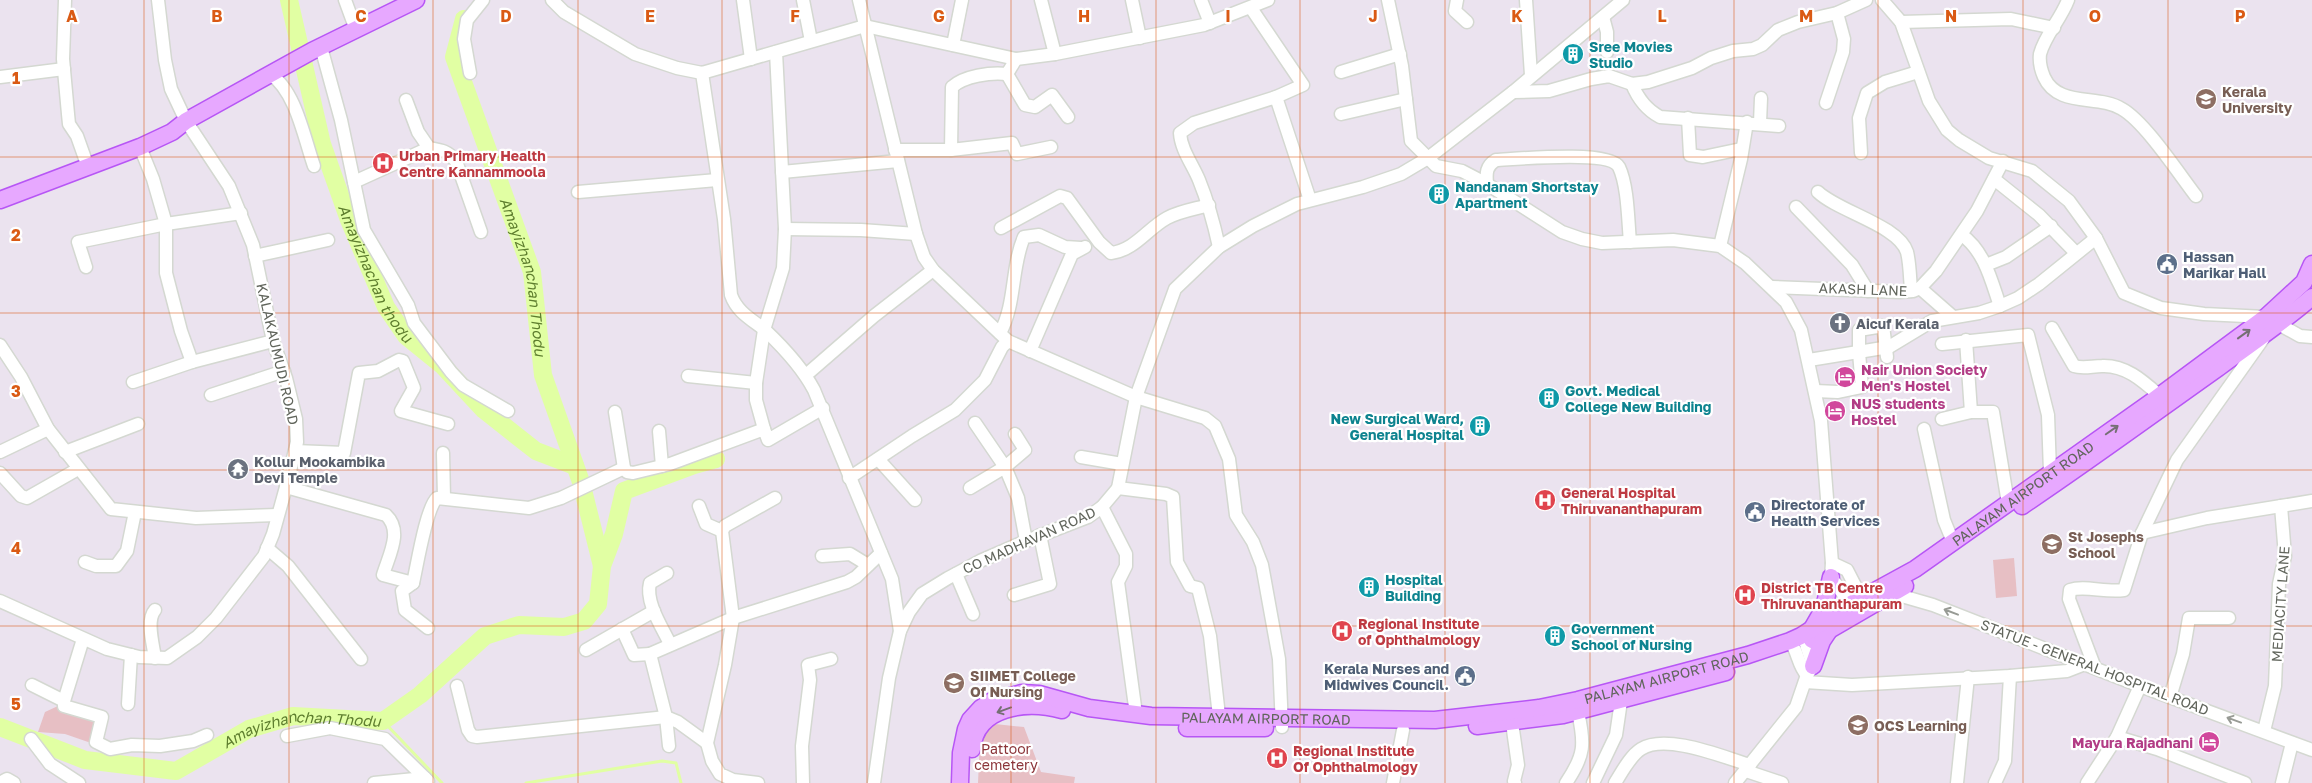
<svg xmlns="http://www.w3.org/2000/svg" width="2312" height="783" font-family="'Golos Text',sans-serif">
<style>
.green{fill:#e7bfc4}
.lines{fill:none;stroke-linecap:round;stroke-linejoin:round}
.stream{stroke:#e1ffa3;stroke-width:3}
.river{stroke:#e1ffa3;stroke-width:18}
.minor-casing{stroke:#d4d8d1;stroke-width:15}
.major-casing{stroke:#b756f5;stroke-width:19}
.minor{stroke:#fff;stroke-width:12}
.major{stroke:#e7a8ff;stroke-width:16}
.oneway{stroke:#756f74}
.oneway2{stroke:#989b95}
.grid{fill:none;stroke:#da5a14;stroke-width:1;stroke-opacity:0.55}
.labels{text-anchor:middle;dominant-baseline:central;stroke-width:4.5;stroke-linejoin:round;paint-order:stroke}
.culture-label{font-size:14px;font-weight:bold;fill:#0d838f;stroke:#fff;text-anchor:start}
.education-label{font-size:14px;font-weight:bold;fill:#785e54;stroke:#fff;text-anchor:start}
.health-label{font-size:14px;font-weight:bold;fill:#be3a42;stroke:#fff;text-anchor:start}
.service-label{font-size:14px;font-weight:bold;fill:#4e5e75;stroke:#fff;text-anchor:start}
.street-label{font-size:14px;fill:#61655c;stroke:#fff}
.worship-label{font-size:14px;font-weight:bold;fill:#5b616d;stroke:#fff;text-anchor:start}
.hotel-label{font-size:14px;font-weight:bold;fill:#b23c85;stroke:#fff;text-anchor:start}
.park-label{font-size:14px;fill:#8b3439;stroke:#fff}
.water-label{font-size:15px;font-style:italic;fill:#5e7e2e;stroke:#fff}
.grid-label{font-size:16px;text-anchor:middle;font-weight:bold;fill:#da5a14;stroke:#fff;stroke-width:4.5;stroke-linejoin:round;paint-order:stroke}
</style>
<rect width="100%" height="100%" fill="#ebe3ef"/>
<g class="green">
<polygon points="2014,558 2017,596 1996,598 1993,560"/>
<polygon points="58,706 99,717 91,743 65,734 38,732 45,712"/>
<polygon points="995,724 1024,727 1041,772 1075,777 1074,783 978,783 980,739 990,725"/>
</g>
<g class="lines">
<g class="stream">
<polyline points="383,721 442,783"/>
<polyline points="526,783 662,761 676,763 681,783"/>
</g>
<g class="river">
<path id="s1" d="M289 0 322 144 349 220 386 307 406 336 443 366 484 410 536 451 575 466"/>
<path id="s2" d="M464 19 454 57 532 272 543 375 581 482 602 566"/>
<path id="s3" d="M0 727 85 760 176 771 249 729 293 716 383 721 420 695 485 636 519 625 564 627 584 621 598 604 602 566 614 534 624 491 694 465 716 459"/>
</g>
<g class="minor-casing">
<g id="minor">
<polyline points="65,0 63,59 68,114 69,124 77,136 88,167"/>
<polyline points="345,0 356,30"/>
<polyline points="552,0 564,12 635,54 677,68 702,73 865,26 1016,59 1055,54 1204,25 1268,0"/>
<polyline points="743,0 751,59"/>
<polyline points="803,0 811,41"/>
<polyline points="859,0 916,234 924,257 933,270 1008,341 1136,397 1205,418 1215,426 1229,459 1236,515 1253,542 1262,565 1279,659 1282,727"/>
<polyline points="1041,0 1055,54"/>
<polyline points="1132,0 1140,38"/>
<polyline points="1201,0 1210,23"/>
<polyline points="1388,0 1402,66 1411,141 1436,166 1462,171 1487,184 1562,232 1582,239 1602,243 1673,240 1720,246 1745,263 1786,302 1801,330 1821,421 1832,563 1831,577 1855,611"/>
<polyline points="1457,0 1455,11 1467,22"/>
<polyline points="1526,0 1531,75"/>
<polyline points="1882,0 1901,22 1929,101 1947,130 1959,140 1989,158 2032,171 2069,201 2096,238 2124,293 2161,308 2204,314 2266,317 2300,336 2312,337"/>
<path d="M2068 0C2061 19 2045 35 2040 54 2039 62 2041 70 2044 77 2058 108 2098 94 2122 109 2145 122 2179 174 2196 196"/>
<polyline points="1603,17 1607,32 1607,52"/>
<polyline points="1901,22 2011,19 2054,28"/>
<polyline points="953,45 962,0"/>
<polyline points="321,47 341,120 364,230 408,305 414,323 451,372 463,385 508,411"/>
<path d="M1016 59 1007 74C991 72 964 76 952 87L951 150 1012 143 1017 154 1051 147"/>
<polyline points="1341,72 1400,54"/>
<polyline points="470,73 464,39 467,20 483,0"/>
<path d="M702 73 724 219 731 295C737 312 751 319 765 330 784 348 802 367 814 390L892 579 900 631"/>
<path d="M270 74C296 91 304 138 314 166"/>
<polyline points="1007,74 1025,105 1035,107 1052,95 1068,117"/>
<polyline points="0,77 64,69"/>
<path d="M1632 84C1638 99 1647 110 1660 117L1779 126"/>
<polyline points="1513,92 1549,91 1591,79 1609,76 1632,84 1648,82 1692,68 1711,58 1733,51 1753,49 1762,45 1778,30 1798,22 1837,13 1866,0"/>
<polyline points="1276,97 1310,200"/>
<path d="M406 100 418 132 429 148C441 150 448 151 456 161L481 232"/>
<polyline points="1826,103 1843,52 1844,39 1837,13"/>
<polyline points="1341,114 1406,99"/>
<polyline points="1688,118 1690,155 1703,157 1741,149"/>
<polyline points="1760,123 1761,98"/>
<polyline points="140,147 153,179 166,224 166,273 181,331 192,362"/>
<polyline points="895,150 951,150"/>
<polyline points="1861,153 1859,118 1867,93 1885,82 1918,72"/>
<polyline points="782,172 898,161"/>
<polyline points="1994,179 2039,215 2076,253"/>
<polyline points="354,182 429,148"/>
<path d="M1487 184C1486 173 1486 166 1496 160 1517 159 1610 150 1619 167 1628 186 1628 221 1630 242"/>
<polyline points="578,192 717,180"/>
<path d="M1818 192C1839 212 1898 225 1907 252 1910 264 1910 279 1911 291"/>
<polyline points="1796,207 1852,265 1868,291"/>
<path d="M1001 228 1060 196 1067 198 1099 242 1111 253C1135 250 1147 229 1167 218 1180 211 1195 209 1209 205"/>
<polyline points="785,229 861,230 916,234"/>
<path d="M1962 235C1985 252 1991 280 2000 306"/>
<polyline points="1720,246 1741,159 1747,122"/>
<path d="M1219 247C1214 224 1208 202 1199 180 1193 165 1181 150 1180 133L1194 123 1276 97 1303 85 1251 8"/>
<polyline points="255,256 328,240"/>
<polyline points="1986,265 2006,257 2051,226"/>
<polyline points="86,267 78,242 166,224 241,213"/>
<polyline points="1772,287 1900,292 1913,291 1920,288 1936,271 1977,211 2003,161"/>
<polyline points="1920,288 1952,316"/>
<path d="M2052 328 2074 366C2083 369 2092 366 2102 366 2126 365 2143 381 2160 396"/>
<path d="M1000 333C1016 304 1011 267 1024 237L1039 235 1065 247 1081 248"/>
<polyline points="1966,340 1971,412"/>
<polyline points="1942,344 2028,335 2048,415 2050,472"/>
<polyline points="0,345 21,377 48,429 111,509 196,518 277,515"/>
<polyline points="1030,351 1072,254 1085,247"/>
<polyline points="1809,360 1889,347 1932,321 1979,313 2000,306 2018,298 2039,284 2096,238"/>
<polyline points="806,375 874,316 933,270"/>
<polyline points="688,376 756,383"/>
<polyline points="133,382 192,362 273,341"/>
<polyline points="1815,391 1838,392 1862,387 1859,353 1859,330 1883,326 1887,357"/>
<polyline points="211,395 284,371"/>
<polyline points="615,412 624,468 627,472 633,473 670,464 764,429 768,440 823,408"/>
<polyline points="1942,419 1971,412 1993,412 2008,503"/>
<polyline points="975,423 1005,467 1018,498 1026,541"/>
<polyline points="764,429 756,400 756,383 764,330 783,268 785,229 776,52"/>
<polyline points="1924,429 1944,520 1953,542"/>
<polyline points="659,431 662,466"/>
<polyline points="295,451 344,453 359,373 378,371 399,360 403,361 414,388 401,411 448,424"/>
<polyline points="0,452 48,429"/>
<polyline points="65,452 138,424"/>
<polyline points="443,453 444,498"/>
<polyline points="1081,457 1122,464"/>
<polyline points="878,459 915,500"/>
<polyline points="0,473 21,496 27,498 78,469"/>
<polyline points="849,478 912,436 955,410 985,380 1002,347 1008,341"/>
<path d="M286 487 386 515C403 531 389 555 383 575L413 583C417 566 426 508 437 498L529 508 561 498 624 468"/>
<polyline points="970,488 1005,467 1025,450 1015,434"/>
<polyline points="1118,488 1166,494 1173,497 1177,562 1190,586 1198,588 1210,636 1219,716"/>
<polyline points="699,506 706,524 722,531"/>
<polyline points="1102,507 1126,554 1126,566 1118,582 1136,714"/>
<polyline points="2142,533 2207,518 2312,501"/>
<polyline points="267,548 288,566 361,659"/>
<polyline points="822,556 850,554 868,565"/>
<polyline points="85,562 96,566 116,566 127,551 135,512"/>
<polyline points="1832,563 1847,570 1865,605"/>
<path d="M667 573 650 583C645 602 662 627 670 644"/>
<polyline points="956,574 973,614"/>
<polyline points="413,583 402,591 405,610 428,628"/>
<polyline points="1888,592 1933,605 2140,686 2312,750"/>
<polyline points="1014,595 1050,584 1040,535"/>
<polyline points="0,601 107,649 139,657 167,658 197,637 216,618 264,556 273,534 286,487 297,442 296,419 286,378 273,341 253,245 229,186 186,121 171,89 165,60 158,0"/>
<path d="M155 610C146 620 153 644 155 658"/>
<polyline points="622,629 634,655 650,654"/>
<path d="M1790 641C1798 651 1798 666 1807 675"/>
<polyline points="586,650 654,611"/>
<path d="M2095 668 2069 599 2070 590C2085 585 2106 593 2124 590L2142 533 2177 460 2263 339"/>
<polyline points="1805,682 1852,685 2010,676 2067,671 2085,664"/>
<polyline points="32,685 64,701 64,706 102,717 96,742 110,749 132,745 160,746 193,741 207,735"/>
<polyline points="457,686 468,730 472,736 477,737 666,717 678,722 707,743"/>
<polyline points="2170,697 2183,654 2189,618 2229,618"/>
<polyline points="64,701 83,639"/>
<polyline points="128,704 131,655"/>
<polyline points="1512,723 1518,765 1514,781 1515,783"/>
<polyline points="2264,731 2275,686 2279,584 2285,556 2281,506"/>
<polyline points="287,736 330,728 385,739 425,778"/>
<polyline points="2117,737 2157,749 2245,783"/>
<polyline points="31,739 50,764 79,783"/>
<polyline points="669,746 666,717 650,654 733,618 847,582 856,577 881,553"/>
<polyline points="1746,771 1782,783"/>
<polyline points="0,783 7,779 14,783"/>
<polyline points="374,783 425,778 428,781"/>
<polyline points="758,783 733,780 720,774 712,761 707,743 725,665 733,618 722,531 725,526 775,498"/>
<polyline points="803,783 802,746 810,680 808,665 831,659"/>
<polyline points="874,783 889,678 900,631 909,612 922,594 948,578 980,561 1026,541 1088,517 1102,507 1118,488 1136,397 1175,289 1219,247 1253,226 1297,204 1363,187 1401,174 1428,158 1513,92 1623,0"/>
<polyline points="1393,783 1403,730"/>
<path d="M1566 783C1585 755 1585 744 1578 712"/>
<polyline points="1593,783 1616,735 1621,701"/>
<path d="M1615 783C1622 772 1630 756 1641 749 1666 733 1723 757 1750 765"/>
<polyline points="1735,783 1796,707 1807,675 1813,666 1803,635"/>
<polyline points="1957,783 1968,677"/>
<polyline points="1995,783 2005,761 2010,676"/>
<polyline points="2087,783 2117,737 2140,686"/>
<polyline points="2282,783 2292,743"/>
</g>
</g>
<g class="major-casing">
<g id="major">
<polyline points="0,200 140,147 172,132 186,121 312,51 416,0"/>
<path d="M2022 506C2089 461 2153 414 2218 368 2250 344 2282 323 2312 297"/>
<polyline points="1813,627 1824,608 1831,577"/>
<polyline points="1812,640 1905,586"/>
<polyline points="1813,666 1822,641 1828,632"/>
<polyline points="1477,726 1563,715 1726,672"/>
<polyline points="1187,728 1265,728"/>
<path d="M972 749C976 705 1028 701 1062 710"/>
<path id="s4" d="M960 783 961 753 966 729 970 720 981 708 992 701 1022 693 1039 694 1089 708 1151 716 1435 720 1539 708 1578 700 1748 655 1790 641 1801 636 1851 604 1915 569 2154 400 2266 317 2304 282 2312 264"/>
</g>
</g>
<use href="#minor" class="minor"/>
<use href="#major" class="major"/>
</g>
<defs><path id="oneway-shaft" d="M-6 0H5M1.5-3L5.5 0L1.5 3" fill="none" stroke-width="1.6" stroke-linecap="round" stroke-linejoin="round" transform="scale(1.25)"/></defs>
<g class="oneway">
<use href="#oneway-shaft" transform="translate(2244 334) rotate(-36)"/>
<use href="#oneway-shaft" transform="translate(2112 430) rotate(-35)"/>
<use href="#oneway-shaft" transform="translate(1004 710) rotate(160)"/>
</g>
<g class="oneway2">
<use href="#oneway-shaft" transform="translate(1951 612) rotate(-159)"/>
<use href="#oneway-shaft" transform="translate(2234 720) rotate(-160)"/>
</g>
<path class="grid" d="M144 0V783M289 0V783M433 0V783M578 0V783M722 0V783M867 0V783M1011 0V783M1156 0V783M1300 0V783M1445 0V783M1590 0V783M1734 0V783M1878 0V783M2023 0V783M2168 0V783M0 157H2312M0 313H2312M0 470H2312M0 626H2312"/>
<defs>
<g id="building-disc" transform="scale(1.125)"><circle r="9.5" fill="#0f9aa8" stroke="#fff"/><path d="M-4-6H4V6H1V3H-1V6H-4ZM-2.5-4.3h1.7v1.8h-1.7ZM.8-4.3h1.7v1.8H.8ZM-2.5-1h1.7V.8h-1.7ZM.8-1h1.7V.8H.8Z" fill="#fff"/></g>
<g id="university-disc" transform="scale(1.125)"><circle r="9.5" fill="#8d6e63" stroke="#fff"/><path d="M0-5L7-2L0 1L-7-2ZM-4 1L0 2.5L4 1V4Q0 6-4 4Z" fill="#fff"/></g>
<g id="hospital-disc" transform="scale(1.125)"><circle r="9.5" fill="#e0444e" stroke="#fff"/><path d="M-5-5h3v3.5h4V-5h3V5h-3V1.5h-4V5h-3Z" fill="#fff"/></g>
<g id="civic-disc" transform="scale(1.125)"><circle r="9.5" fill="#5c6f8a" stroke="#fff"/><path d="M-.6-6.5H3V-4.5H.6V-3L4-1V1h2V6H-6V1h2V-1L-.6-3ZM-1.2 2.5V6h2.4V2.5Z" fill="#fff"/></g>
<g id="church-disc" transform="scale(1.125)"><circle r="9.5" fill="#6b7280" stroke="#fff"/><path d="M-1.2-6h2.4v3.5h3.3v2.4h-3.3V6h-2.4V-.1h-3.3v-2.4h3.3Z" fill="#fff"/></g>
<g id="hotel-disc" transform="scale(1.125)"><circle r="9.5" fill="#d1479c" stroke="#fff"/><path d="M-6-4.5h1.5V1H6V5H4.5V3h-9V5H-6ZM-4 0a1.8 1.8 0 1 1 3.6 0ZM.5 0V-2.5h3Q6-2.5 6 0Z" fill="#fff"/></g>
<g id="temple-disc" transform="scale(1.125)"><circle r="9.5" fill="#6b7280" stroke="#fff"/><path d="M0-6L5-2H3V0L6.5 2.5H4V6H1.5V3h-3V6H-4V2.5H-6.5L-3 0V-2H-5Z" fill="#fff"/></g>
<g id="school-disc" transform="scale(1.125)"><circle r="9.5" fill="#8d6e63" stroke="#fff"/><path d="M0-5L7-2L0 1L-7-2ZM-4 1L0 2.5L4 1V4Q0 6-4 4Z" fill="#fff"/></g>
</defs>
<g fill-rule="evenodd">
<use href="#building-disc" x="1573" y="54"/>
<use href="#university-disc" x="2206" y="99"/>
<use href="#hospital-disc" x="383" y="163"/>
<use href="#building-disc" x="1439" y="194"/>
<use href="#civic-disc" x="2167" y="264"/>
<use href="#church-disc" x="1840" y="323"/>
<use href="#hotel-disc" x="1845" y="377"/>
<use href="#building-disc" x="1549" y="398"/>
<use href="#hotel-disc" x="1835" y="411"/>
<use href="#building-disc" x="1480" y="426"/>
<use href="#temple-disc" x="238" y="469"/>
<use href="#hospital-disc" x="1545" y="500"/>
<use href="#civic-disc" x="1755" y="512"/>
<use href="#school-disc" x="2052" y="544"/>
<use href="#building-disc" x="1369" y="587"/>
<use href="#hospital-disc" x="1745" y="595"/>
<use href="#hospital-disc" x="1342" y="631"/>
<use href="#building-disc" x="1555" y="636"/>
<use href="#civic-disc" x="1465" y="676"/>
<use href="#university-disc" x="954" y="683"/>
<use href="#school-disc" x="1858" y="725"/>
<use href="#hotel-disc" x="2209" y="742"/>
<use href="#hospital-disc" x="1277" y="758"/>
</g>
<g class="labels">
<g class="culture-label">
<text x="1589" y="46">Sree Movies<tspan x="1589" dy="16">Studio</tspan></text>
<text x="1455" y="186">Nandanam Shortstay<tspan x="1455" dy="16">Apartment</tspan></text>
<text x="1565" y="390">Govt. Medical<tspan x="1565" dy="16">College New Building</tspan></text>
<text x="1464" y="418" text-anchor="end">New Surgical Ward,<tspan x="1464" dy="16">General Hospital</tspan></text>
<text x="1385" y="579">Hospital<tspan x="1385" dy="16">Building</tspan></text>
<text x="1571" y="628">Government<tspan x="1571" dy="16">School of Nursing</tspan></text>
</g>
<g class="education-label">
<text x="2222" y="91">Kerala<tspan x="2222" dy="16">University</tspan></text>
<text x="2068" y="536">St Josephs<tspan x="2068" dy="16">School</tspan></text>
<text x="970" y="675">SIIMET College<tspan x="970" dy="16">Of Nursing</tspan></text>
<text x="1874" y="725">OCS Learning</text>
</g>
<g class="health-label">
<text x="399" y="155">Urban Primary Health<tspan x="399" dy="16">Centre Kannammoola</tspan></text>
<text x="1561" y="492">General Hospital<tspan x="1561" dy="16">Thiruvananthapuram</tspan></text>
<text x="1761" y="587">District TB Centre<tspan x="1761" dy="16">Thiruvananthapuram</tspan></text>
<text x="1358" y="623">Regional Institute<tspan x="1358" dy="16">of Ophthalmology</tspan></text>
<text x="1293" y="750">Regional Institute<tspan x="1293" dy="16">Of Ophthalmology</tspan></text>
</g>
<g class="service-label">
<text x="2183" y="256">Hassan<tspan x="2183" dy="16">Marikar Hall</tspan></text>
<text x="1771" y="504">Directorate of<tspan x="1771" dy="16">Health Services</tspan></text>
<text x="1449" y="668" text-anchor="end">Kerala Nurses and<tspan x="1449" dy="16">Midwives Council.</tspan></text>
</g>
<g class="street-label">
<text transform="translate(1863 289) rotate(2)">AKASH LANE</text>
<text transform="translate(278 354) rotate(77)">KALAKAUMUDI ROAD</text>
<text stroke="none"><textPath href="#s4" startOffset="1181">PALAYAM AIRPORT ROAD</textPath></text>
<text transform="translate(1029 540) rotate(-24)">CO MADHAVAN ROAD</text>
<text transform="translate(2280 604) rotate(-86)">MEDIACITY LANE</text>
<text transform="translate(2095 667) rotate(21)">STATUE - GENERAL HOSPITAL ROAD</text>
<text stroke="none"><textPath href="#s4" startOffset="776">PALAYAM AIRPORT ROAD</textPath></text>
<text stroke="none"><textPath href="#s4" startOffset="371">PALAYAM AIRPORT ROAD</textPath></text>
</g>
<g class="worship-label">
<text x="1856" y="323">Aicuf Kerala</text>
<text x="254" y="461">Kollur Mookambika<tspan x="254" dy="16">Devi Temple</tspan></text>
</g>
<g class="hotel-label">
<text x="1861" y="369">Nair Union Society<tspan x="1861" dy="16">Men's Hostel</tspan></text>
<text x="1851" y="403">NUS students<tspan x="1851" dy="16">Hostel</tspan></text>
<text x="2193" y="742" text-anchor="end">Mayura Rajadhani</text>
</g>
<g class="park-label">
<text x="1006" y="748">Pattoor<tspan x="1006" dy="16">cemetery</tspan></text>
</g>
<g class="water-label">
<text stroke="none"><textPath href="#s1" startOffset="288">Amayizhachan thodu</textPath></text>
<text stroke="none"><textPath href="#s2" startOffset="271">Amayizhanchan Thodu</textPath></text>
<text stroke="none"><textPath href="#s3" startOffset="319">Amayizhanchan Thodu</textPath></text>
</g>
</g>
<g class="grid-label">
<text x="72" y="22">A</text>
<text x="217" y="22">B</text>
<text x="361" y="22">C</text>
<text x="506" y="22">D</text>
<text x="650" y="22">E</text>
<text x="795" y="22">F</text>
<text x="939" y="22">G</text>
<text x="1084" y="22">H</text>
<text x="1228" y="22">I</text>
<text x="1373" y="22">J</text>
<text x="1517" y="22">K</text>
<text x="1662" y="22">L</text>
<text x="1806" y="22">M</text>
<text x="1951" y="22">N</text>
<text x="2095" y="22">O</text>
<text x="2240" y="22">P</text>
<text x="16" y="84">1</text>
<text x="16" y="241">2</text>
<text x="16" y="397">3</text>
<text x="16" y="554">4</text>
<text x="16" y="710">5</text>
</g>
</svg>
